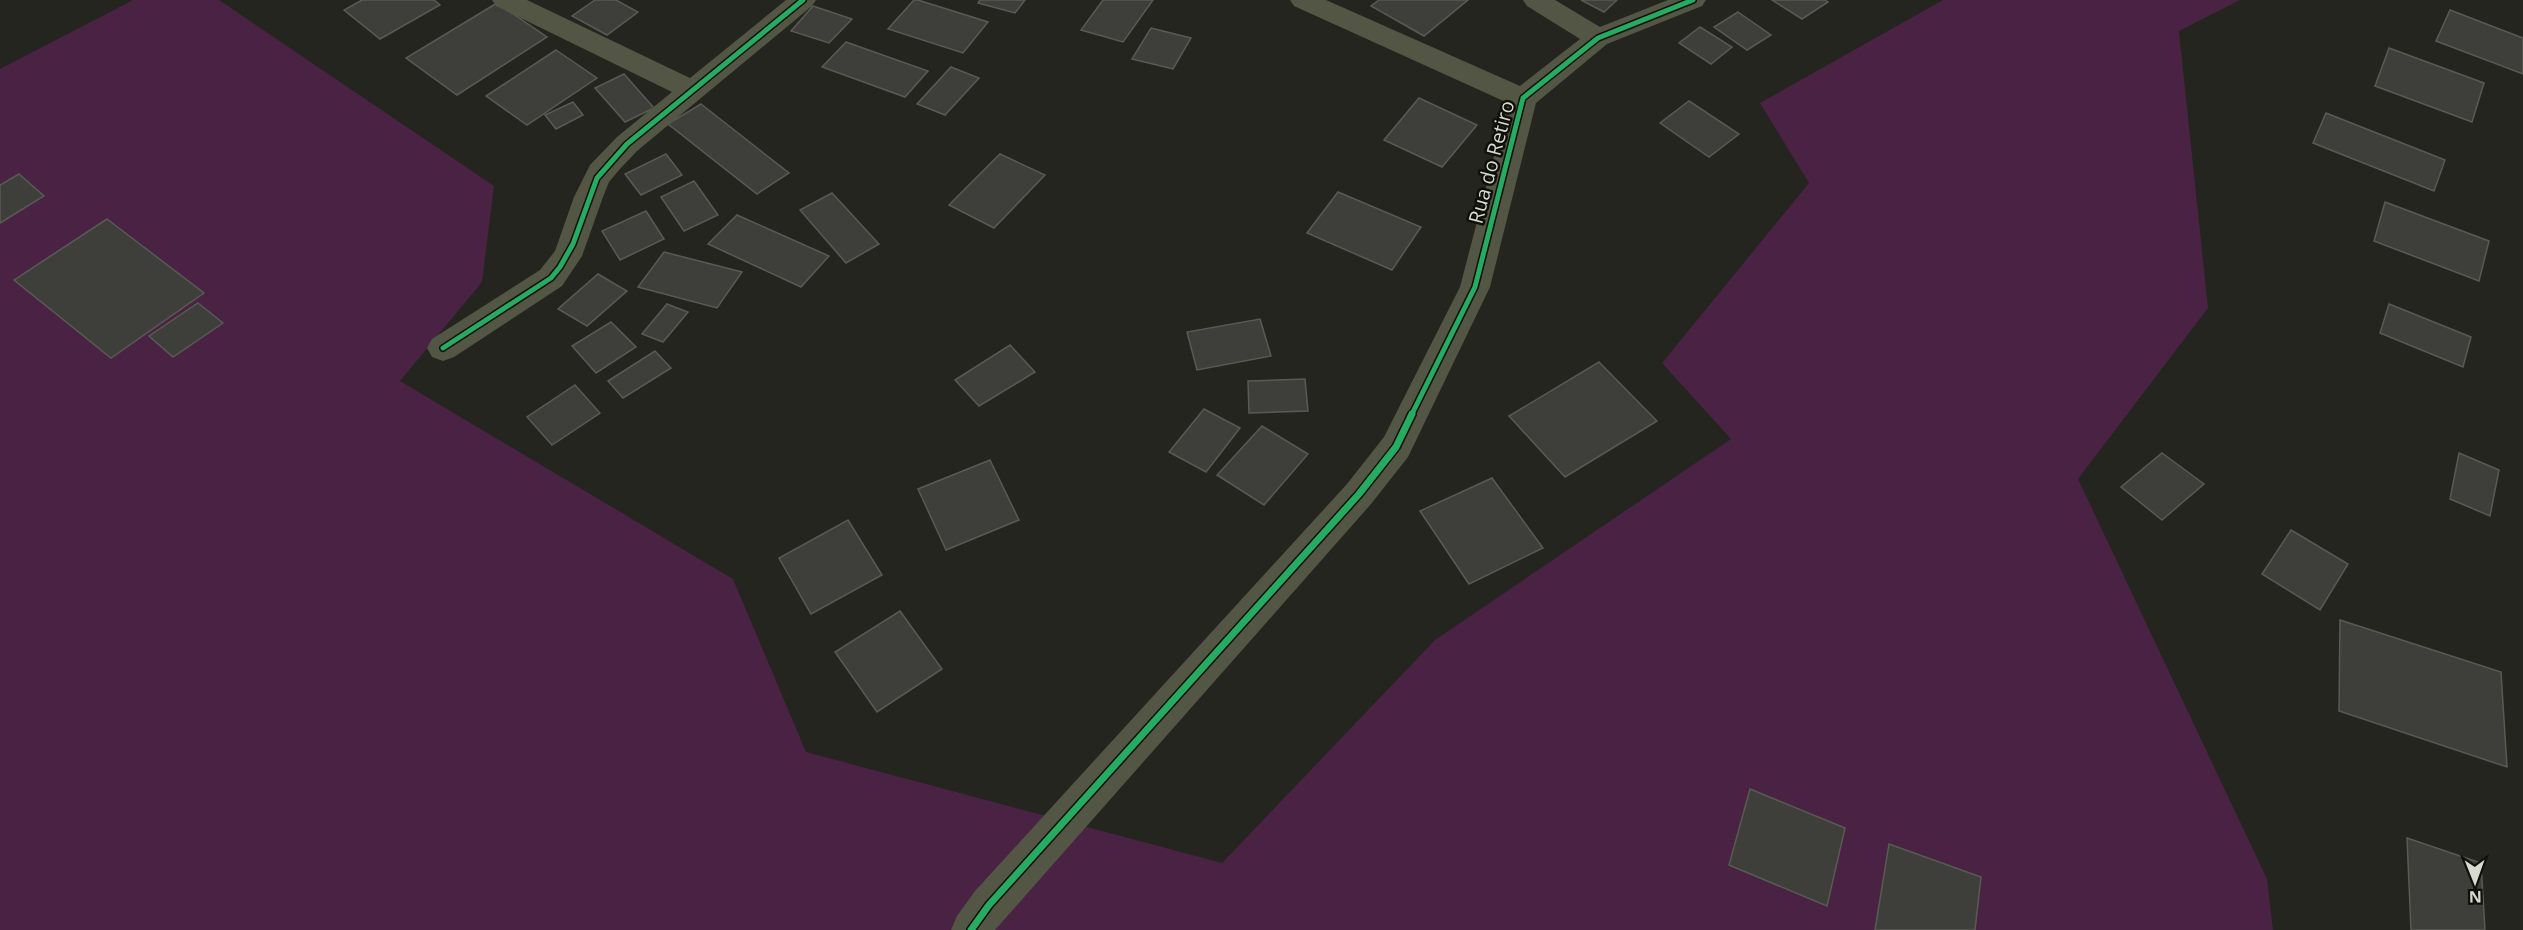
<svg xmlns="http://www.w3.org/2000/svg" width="2523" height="930" font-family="'Open Sans',sans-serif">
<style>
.green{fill:#4a2243}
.building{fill:#3e3f3a;stroke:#595a54;stroke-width:1.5}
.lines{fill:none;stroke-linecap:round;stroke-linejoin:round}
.minor{fill:#535645;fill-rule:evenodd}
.cycleway-far1-casing{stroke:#0f100a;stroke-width:8}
.cycleway-casing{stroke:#0f100a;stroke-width:10}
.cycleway-far1{stroke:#26ab63;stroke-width:5}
.cycleway{stroke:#26ab63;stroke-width:7}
.labels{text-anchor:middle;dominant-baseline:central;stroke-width:5;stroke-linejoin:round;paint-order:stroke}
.street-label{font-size:20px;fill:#d8dad2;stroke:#0f100a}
</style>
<rect width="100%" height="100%" fill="#24251e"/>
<polygon class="green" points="133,0 219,0 494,186 482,282 400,381 733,579 806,752 1222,863 1435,640 1731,439 1662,363 1809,183 1760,103 1943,0 2240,0 2179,31 2208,308 2078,479 2267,879 2273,930 0,930 0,69"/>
<g class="building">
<polygon points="362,0 434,0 440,5 380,39 344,10"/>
<polygon points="595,0 616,0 638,12 607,35 572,16"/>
<polygon points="914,0 918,0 988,22 963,53 888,29"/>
<polygon points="980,0 1025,0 1015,13 978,3"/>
<polygon points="1103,0 1153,0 1123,42 1081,30"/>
<polygon points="1379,0 1468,0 1424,36 1371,6"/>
<polygon points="1581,0 1617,0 1604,12"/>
<polygon points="1772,0 1825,0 1828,2 1802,19"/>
<polygon points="497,3 547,37 457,95 406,58"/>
<polygon points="813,6 852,19 829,43 791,31"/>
<polygon points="2450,10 2523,38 2523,74 2436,41"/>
<polygon points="1738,12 1771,35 1747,50 1714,27"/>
<polygon points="1700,27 1732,47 1711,64 1679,43"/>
<polygon points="1151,28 1191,38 1173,69 1132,59"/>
<polygon points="846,42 928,71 905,97 822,67"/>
<polygon points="2389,48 2484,83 2472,122 2375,86"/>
<polygon points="556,50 597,78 527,125 486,96"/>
<polygon points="951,67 979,78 945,115 917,104"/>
<polygon points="624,74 654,108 625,122 595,88"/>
<polygon points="1419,98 1477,125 1442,167 1384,140"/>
<polygon points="1689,101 1739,134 1709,157 1660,123"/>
<polygon points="573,102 583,115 556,129 545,115"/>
<polygon points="701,104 789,173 757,194 668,124"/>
<polygon points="2326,113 2445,160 2434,191 2313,143"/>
<polygon points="666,154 682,175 641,195 625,174"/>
<polygon points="1000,154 1045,175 994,228 949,205"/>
<polygon points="19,174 44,196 0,223 0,185"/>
<polygon points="694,181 718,215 684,231 661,197"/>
<polygon points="1338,192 1421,227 1392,270 1307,233"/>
<polygon points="832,193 879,244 846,263 800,210"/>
<polygon points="2385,202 2489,241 2479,281 2374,241"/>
<polygon points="646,211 664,239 620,260 602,231"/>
<polygon points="737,215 829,256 801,287 708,244"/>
<polygon points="107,219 204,293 111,358 14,280"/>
<polygon points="664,252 742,272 717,308 638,287"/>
<polygon points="598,274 627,291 587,326 558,309"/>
<polygon points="198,303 223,323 173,357 149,336"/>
<polygon points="667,304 688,312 663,342 642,334"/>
<polygon points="2389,304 2471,337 2463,367 2380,333"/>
<polygon points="1260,319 1271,356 1197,370 1187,332"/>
<polygon points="611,322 636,347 596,373 572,346"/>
<polygon points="1010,345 1035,372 979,406 955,380"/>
<polygon points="655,351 671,368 623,398 608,381"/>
<polygon points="1599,362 1657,421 1565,477 1509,416"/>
<polygon points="1305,379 1308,411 1249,413 1248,381"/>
<polygon points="575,385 600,413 552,445 527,417"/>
<polygon points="1204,409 1240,428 1206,472 1169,452"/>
<polygon points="1262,426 1308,454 1264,505 1217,475"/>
<polygon points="2162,453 2204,484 2162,520 2121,487"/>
<polygon points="2459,453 2499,470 2490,516 2450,499"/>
<polygon points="990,460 1019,520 946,550 918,489"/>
<polygon points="1492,478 1543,548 1469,584 1420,511"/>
<polygon points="848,520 882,575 811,614 779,558"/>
<polygon points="2291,530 2348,564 2320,610 2262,574"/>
<polygon points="900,611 942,669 877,712 835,652"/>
<polygon points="2340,620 2501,672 2507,767 2339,711"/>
<polygon points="1750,789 1845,828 1827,906 1729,865"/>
<polygon points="2407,838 2481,863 2485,930 2411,930"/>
<polygon points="1889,844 1981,877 1975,930 1875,930"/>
</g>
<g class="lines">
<g class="minor">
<polygon points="492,0 527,0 690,78 786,0 816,0 812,6 637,151 619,170 609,182 603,197 582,256 562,286 454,357 443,361 432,357 427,348 432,339 540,270 555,251 574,197 590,165 617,137 672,92 496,6"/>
<polygon points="1290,0 1326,0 1520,86 1580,39 1527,6 1523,0 1555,0 1600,27 1668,0 1706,0 1702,6 1607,44 1536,103 1490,287 1408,457 1371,504 995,930 951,930 957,916 975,891 1347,484 1384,437 1460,287 1508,103 1294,6"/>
</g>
<g class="cycleway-far1-casing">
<g id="cycleway-far1">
<polyline points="443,348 551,278 560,267 573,244 597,178 627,144 803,0"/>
<polyline points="1411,416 1475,287 1523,98 1598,38 1693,0"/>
</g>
</g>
<g class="cycleway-casing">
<polyline id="cycleway" points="971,930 989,905 1359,494 1396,447 1412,414"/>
</g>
<use href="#cycleway-far1" class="cycleway-far1"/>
<use href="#cycleway" class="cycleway"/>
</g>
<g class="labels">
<g class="street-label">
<text transform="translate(1491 162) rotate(-75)">Rua do Retiro</text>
</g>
</g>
<g transform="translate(2475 882) rotate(179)" stroke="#0f100a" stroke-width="4.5" paint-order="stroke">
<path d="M0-4.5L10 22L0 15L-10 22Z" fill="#d8dad2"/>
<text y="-9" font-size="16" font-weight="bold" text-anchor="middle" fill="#d8dad2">N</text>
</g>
</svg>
